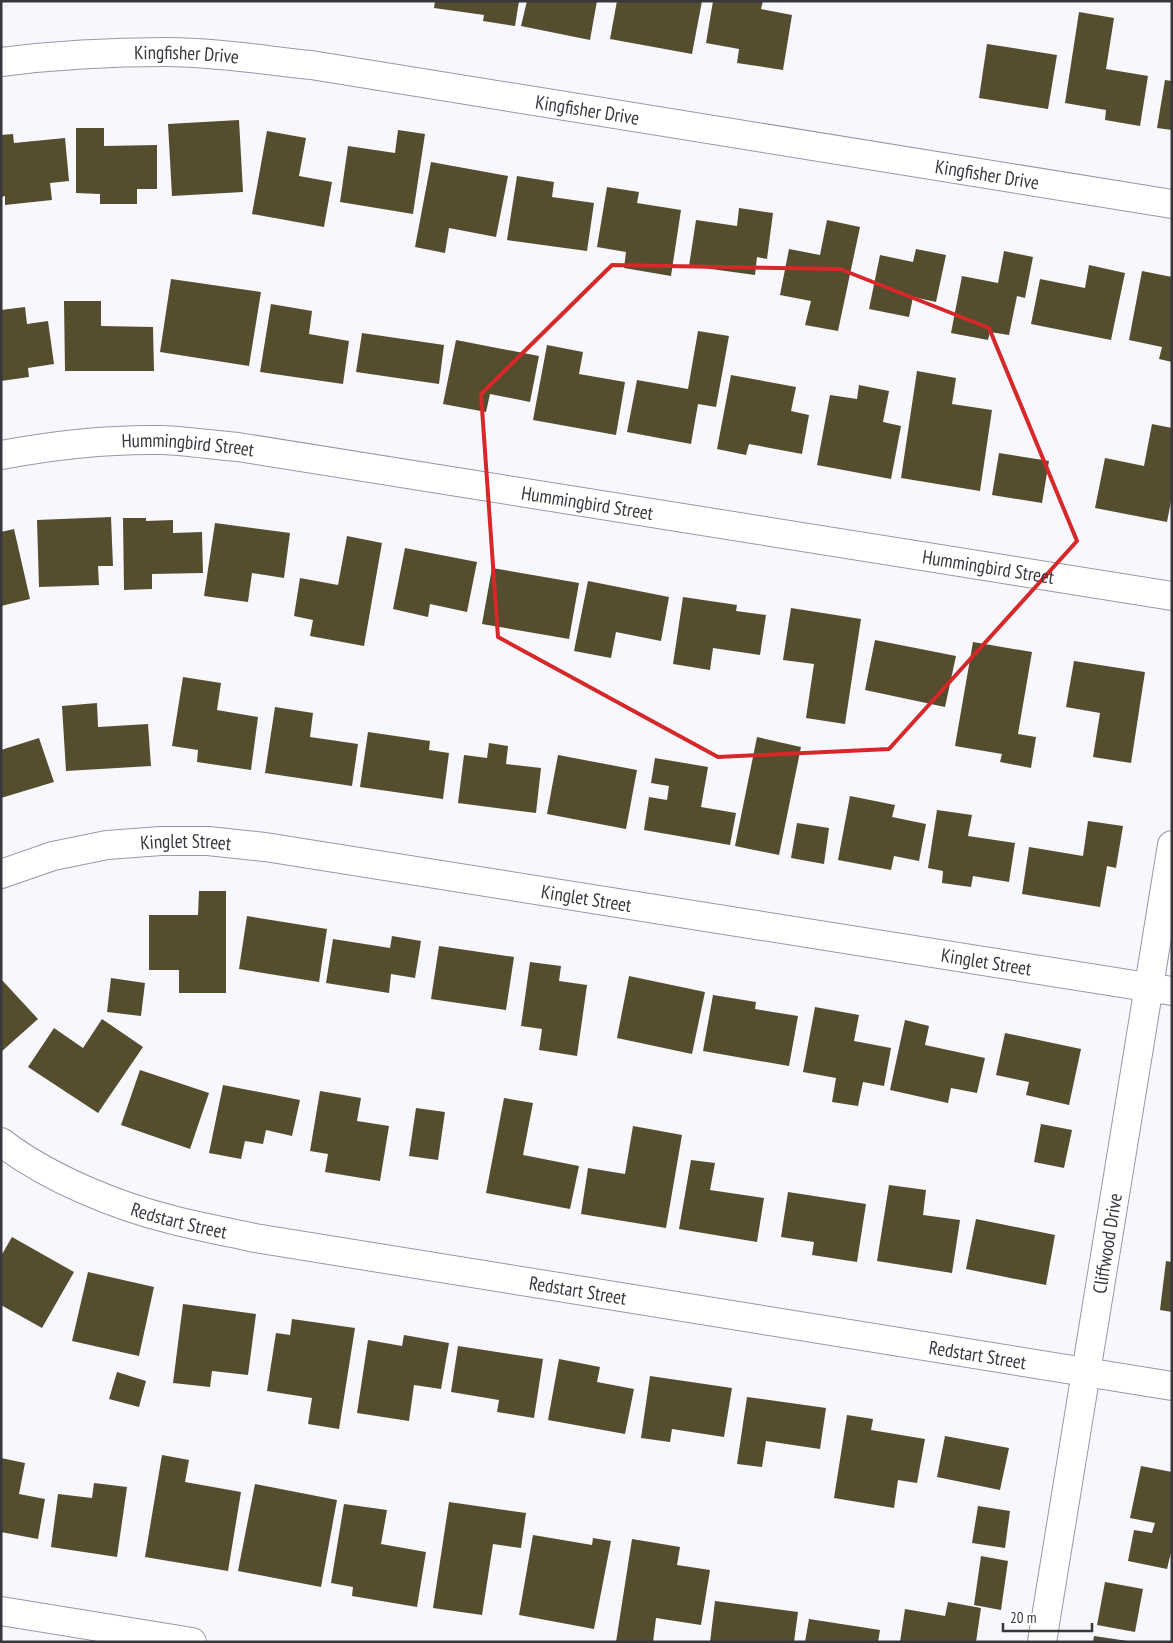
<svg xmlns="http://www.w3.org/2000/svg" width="1173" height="1643" font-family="'PT Sans Narrow',sans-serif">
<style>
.building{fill:#544d2e}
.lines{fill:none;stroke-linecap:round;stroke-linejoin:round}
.minor-casing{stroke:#9b96a6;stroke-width:30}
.tertiary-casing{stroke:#9b96a6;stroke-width:30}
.minor{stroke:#fff;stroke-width:28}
.tertiary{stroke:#fff;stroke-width:28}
.marked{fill:none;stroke:#d62828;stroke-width:4;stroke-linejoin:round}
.labels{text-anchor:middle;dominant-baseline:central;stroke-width:5;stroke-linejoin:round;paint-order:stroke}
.street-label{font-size:19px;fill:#39373e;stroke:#fff}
</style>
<rect width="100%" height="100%" fill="#f9f7fe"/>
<g class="building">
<polygon points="435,1 519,1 515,26 483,21 484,15 434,8"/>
<polygon points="527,1 597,1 590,40 521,26"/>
<polygon points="617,1 702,1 692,54 610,39"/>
<polygon points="713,1 763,1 761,9 792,15 783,70 737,63 739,49 706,43"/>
<polygon points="1079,12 1114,18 1106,69 1148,76 1140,126 1105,120 1106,110 1065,103"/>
<polygon points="987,44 1057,55 1048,109 979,98"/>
<polygon points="1165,80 1172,81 1172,130 1157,128"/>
<polygon points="239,120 243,192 172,196 168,124"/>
<polygon points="76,128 104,128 104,146 157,145 157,189 137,189 137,204 100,204 100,194 76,193"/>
<polygon points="398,130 425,134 413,214 340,202 348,146 395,153"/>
<polygon points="267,131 306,138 299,176 332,182 324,227 252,214"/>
<polygon points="13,134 14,143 65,138 69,181 50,183 52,200 5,205 5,196 1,197 1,135"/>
<polygon points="431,162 508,176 496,237 449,228 445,253 415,247"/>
<polygon points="517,176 554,182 552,197 594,203 587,251 507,240"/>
<polygon points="607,187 639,192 637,203 681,210 671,276 624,268 626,252 597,247"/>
<polygon points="739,208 773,213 767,259 757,257 755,275 689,266 696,220 737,226"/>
<polygon points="827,220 860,227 838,331 805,325 811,301 780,295 789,249 820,255"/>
<polygon points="916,249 946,255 936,302 913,297 909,317 869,309 880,255 913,262"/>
<polygon points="1004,251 1033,257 1025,298 1017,296 1009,335 990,332 988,340 951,333 962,276 998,283"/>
<polygon points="1089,265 1125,273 1111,340 1031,324 1040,279 1085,288"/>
<polygon points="1142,271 1172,277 1172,362 1159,359 1162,347 1129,340"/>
<polygon points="171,279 261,292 249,366 160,352"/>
<polygon points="64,301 101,301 101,326 153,327 154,371 65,371"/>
<polygon points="271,304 312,311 309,334 349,341 343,384 260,372"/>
<polygon points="25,307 27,324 48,321 54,364 28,368 29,377 1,381 1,310"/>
<polygon points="698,331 729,336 716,407 698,404 691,444 627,432 637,380 688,389"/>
<polygon points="362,333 444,345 439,384 356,372"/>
<polygon points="456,340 539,356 530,402 490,394 486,412 443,404"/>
<polygon points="547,345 583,352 579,374 625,382 616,435 533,420"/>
<polygon points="917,371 956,378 952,404 992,410 980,491 901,478"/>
<polygon points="731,375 796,387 791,411 809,415 802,454 749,444 746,455 717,449"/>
<polygon points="859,385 889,391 883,422 901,426 891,479 817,465 830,395 857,399"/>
<polygon points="1152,424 1172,428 1172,496 1167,522 1095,508 1105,458 1144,466"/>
<polygon points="999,453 1049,461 1042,503 992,495"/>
<polygon points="111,517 113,566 98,566 99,585 39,587 37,520"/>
<polygon points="123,518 146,518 146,521 173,520 173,533 202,532 203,573 152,574 152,589 124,590"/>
<polygon points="215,523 290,533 284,578 252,573 248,602 204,596"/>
<polygon points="14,529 30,599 1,606 1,532"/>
<polygon points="347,536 382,543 364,646 310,636 313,620 294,616 300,578 338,585"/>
<polygon points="405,548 477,562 467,612 430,604 428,617 393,609"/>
<polygon points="492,568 579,583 569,639 482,624"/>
<polygon points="588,581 669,597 661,641 616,632 611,658 574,651"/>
<polygon points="683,597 737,605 736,611 766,615 760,655 713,648 710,670 673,664"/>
<polygon points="791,608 861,619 845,724 806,718 814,664 783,660"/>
<polygon points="875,640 956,656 945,707 865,690"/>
<polygon points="973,642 1032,652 1018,734 1036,737 1031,768 1000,762 1002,754 955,746"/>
<polygon points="1074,661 1145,672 1131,763 1093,757 1100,713 1066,707"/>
<polygon points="183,677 221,683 217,710 258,717 251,770 197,762 198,750 172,746"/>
<polygon points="97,703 98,727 148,724 151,766 66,771 62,706"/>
<polygon points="275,707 313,713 310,737 358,744 352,786 265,773"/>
<polygon points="368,732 430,741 429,750 449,753 443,799 360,787"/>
<polygon points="757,737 801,747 779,855 735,846"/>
<polygon points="39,738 54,782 1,798 1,750"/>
<polygon points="489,743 508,746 506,764 541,768 536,813 458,803 464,755 487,758"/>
<polygon points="558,755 637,770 626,829 547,814"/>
<polygon points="655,758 708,767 701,807 736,813 730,845 644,830 649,797 667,800 669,786 651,783"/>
<polygon points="850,796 895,805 892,817 926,824 919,861 894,856 891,870 838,860"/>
<polygon points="937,810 972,815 968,836 1015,843 1009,882 973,876 971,887 942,883 943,871 928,868"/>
<polygon points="1088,821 1123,826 1116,868 1107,866 1100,907 1022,894 1029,847 1083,856"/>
<polygon points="797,823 829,828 824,864 791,858"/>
<polygon points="199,891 226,891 226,993 179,993 179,970 149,970 149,915 198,915"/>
<polygon points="247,916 327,929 319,982 239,969"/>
<polygon points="392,936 421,941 415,978 391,974 389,993 326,983 333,939 390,948"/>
<polygon points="439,946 514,957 506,1010 431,999"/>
<polygon points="530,962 561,966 559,981 587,985 577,1056 539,1050 542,1029 521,1026"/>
<polygon points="629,976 705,992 692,1054 617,1038"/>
<polygon points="111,978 145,983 141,1016 107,1012"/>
<polygon points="1,979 38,1019 1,1052"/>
<polygon points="713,995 756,1002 755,1009 798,1016 789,1066 703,1051"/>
<polygon points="815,1007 859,1015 854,1041 891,1048 884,1086 863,1082 858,1106 832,1102 836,1078 803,1072"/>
<polygon points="102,1019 143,1047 98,1113 28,1067 54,1028 83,1048"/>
<polygon points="905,1020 929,1026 925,1045 985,1058 977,1093 951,1088 948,1103 890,1090"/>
<polygon points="1005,1033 1081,1049 1069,1105 1026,1095 1029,1082 996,1075"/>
<polygon points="140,1070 209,1093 190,1149 121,1125"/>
<polygon points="223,1085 300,1100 292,1136 266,1130 263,1144 245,1141 241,1159 209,1153"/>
<polygon points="320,1091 361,1098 357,1121 389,1126 380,1181 325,1172 328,1154 310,1151"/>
<polygon points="504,1098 533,1103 523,1155 579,1166 570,1209 486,1193"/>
<polygon points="416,1108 445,1112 438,1160 409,1156"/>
<polygon points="1041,1124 1072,1130 1064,1168 1034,1162"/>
<polygon points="633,1126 682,1135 666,1228 581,1214 588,1168 625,1174"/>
<polygon points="691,1160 715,1163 710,1190 764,1198 757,1242 679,1229"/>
<polygon points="889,1185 926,1190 923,1215 960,1220 952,1273 877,1261"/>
<polygon points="788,1192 866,1204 857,1262 812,1255 814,1242 781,1237"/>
<polygon points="976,1219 1055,1235 1046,1285 966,1269"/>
<polygon points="12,1237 74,1272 42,1328 1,1305 1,1256"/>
<polygon points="1166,1261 1172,1262 1172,1312 1160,1310"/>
<polygon points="88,1272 154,1287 139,1356 72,1341"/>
<polygon points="183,1304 256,1314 248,1375 212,1371 210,1387 173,1383"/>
<polygon points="292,1319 355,1328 339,1429 308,1424 312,1398 267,1391 276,1333 290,1335"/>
<polygon points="404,1335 449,1343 441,1389 414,1385 409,1421 357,1413 368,1340 402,1346"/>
<polygon points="458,1346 543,1359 534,1418 497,1412 499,1400 451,1392"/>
<polygon points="559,1359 600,1367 597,1382 634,1389 625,1434 548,1420"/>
<polygon points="117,1372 146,1381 139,1407 109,1399"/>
<polygon points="650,1376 732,1388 724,1437 672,1429 670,1442 641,1438"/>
<polygon points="747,1397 826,1408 820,1449 766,1441 762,1467 737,1464"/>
<polygon points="847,1415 873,1419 871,1430 925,1439 917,1483 898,1480 894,1508 834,1498"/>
<polygon points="945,1436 1009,1448 1000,1490 937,1477"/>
<polygon points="162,1455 189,1460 185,1482 241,1492 228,1571 145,1557"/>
<polygon points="1,1458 25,1463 19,1494 45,1499 38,1539 1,1532"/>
<polygon points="1141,1466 1172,1472 1172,1548 1167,1569 1128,1561 1134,1530 1152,1533 1155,1523 1130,1518"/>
<polygon points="94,1483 127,1487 117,1557 51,1547 58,1494 92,1498"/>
<polygon points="255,1484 337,1500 321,1587 238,1571"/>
<polygon points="449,1502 526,1513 521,1548 493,1544 482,1615 433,1608"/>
<polygon points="344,1504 387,1510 381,1544 426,1552 417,1607 352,1596 353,1587 331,1583"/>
<polygon points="978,1506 1010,1511 1005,1548 972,1543"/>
<polygon points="533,1535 592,1545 593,1538 611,1541 594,1629 519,1615"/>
<polygon points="632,1539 680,1547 677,1565 710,1570 701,1625 656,1618 653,1642 616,1642"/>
<polygon points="981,1556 1008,1561 1001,1610 974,1605"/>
<polygon points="1105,1582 1143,1589 1135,1632 1097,1625"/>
<polygon points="715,1601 798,1612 794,1642 710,1642"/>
<polygon points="948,1602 981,1608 976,1642 900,1642 905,1609 945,1616"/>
<polygon points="809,1619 880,1630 878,1642 805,1642"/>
<polygon points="1094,1636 1128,1641 1128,1642 1093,1642"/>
</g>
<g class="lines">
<g class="minor-casing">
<g id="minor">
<path id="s1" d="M1 62C56 55 110 52 166 52 214 52 263 60 311 65L1172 204"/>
<path id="s2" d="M1 455C54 445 108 439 162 440 187 441 213 445 238 447L1172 596"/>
<path id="s3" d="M1 874 53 856 107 845 161 841H208L265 847 1172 991"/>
<path id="s4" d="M1 1142C48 1178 116 1206 173 1220 200 1227 228 1232 255 1238L1172 1386"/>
<polyline points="1,1611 192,1642"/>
</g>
</g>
<g class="tertiary-casing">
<g id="tertiary">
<path id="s5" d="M1042 1642 1172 845"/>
</g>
</g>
<use href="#minor" class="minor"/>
<use href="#tertiary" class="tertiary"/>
</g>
<path class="marked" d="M612 265 840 269 989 328 1077 541 889 749 718 757 498 637 481 394Z"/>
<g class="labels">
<g class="street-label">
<text stroke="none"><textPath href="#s1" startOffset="186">Kingfisher Drive</textPath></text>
<text stroke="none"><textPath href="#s1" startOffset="591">Kingfisher Drive</textPath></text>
<text stroke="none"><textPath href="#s1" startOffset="996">Kingfisher Drive</textPath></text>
<text stroke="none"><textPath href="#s2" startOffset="188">Hummingbird Street</textPath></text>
<text stroke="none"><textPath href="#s2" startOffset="592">Hummingbird Street</textPath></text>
<text stroke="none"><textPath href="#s2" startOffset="998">Hummingbird Street</textPath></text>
<text stroke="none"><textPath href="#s3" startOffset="189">Kinglet Street</textPath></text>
<text stroke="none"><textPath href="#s3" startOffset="594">Kinglet Street</textPath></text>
<text stroke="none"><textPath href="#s3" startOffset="999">Kinglet Street</textPath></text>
<text stroke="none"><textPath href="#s4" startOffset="196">Redstart Street</textPath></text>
<text stroke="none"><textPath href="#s5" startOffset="404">Cliffwood Drive</textPath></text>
<text stroke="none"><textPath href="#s4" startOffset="601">Redstart Street</textPath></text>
<text stroke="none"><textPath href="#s4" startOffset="1006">Redstart Street</textPath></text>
</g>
</g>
<rect width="1173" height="1643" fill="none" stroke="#39373e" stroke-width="5"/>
<path d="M1003 1623v8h89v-8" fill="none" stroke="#39373e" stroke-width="2.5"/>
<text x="1010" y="1623" font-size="15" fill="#39373e" stroke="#ffffff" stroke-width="4" paint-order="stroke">20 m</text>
</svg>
